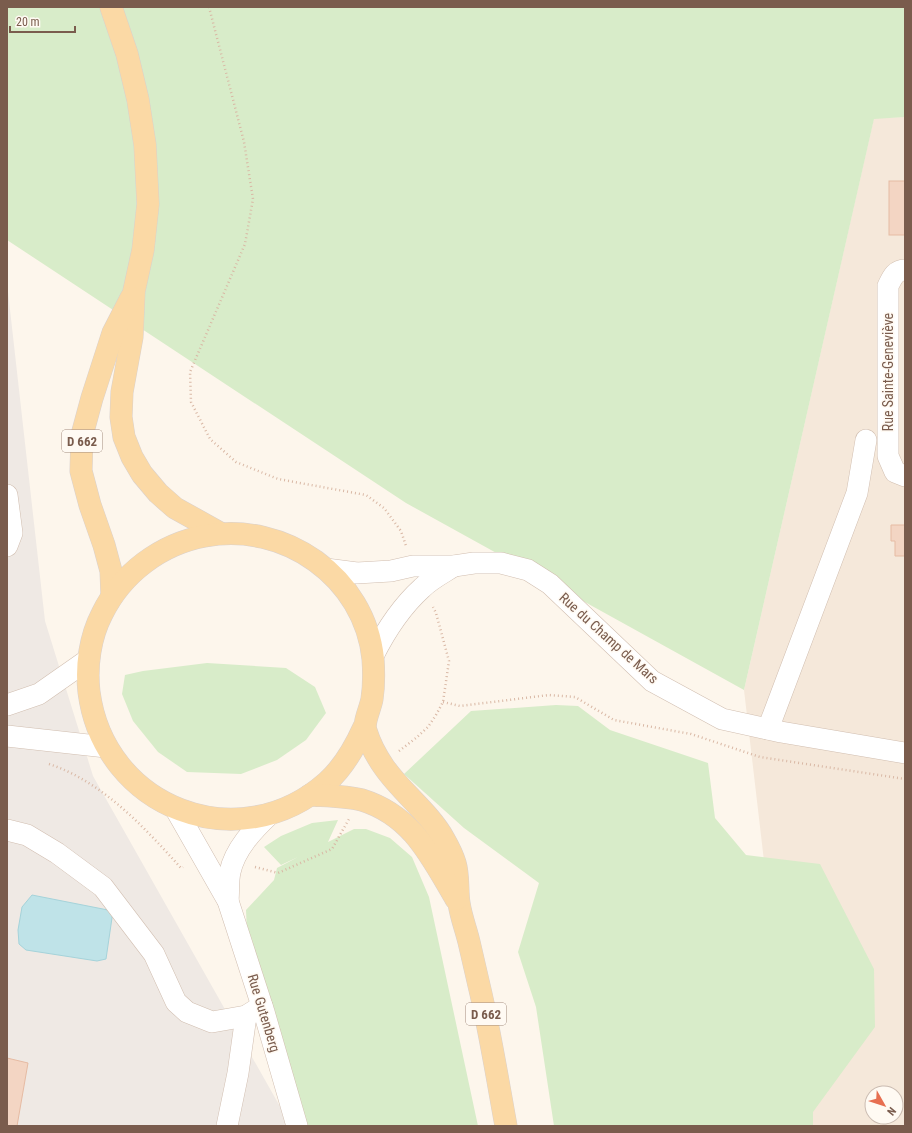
<svg xmlns="http://www.w3.org/2000/svg" width="912" height="1133" font-family="'Roboto Condensed',sans-serif">
<style>
.residential{fill:#f5e8da;fill-rule:evenodd}
.industrial{fill:#efe9e4}
.green{fill:#d8ecc9}
.water{fill:#bfe3e8;stroke:#a5d3da}
.building{fill:#f3d5c3;stroke:#e6bba3}
.lines{fill:none;stroke-linecap:round;stroke-linejoin:round}
.minor-casing{stroke:#d1beb0;stroke-width:22}
.major-casing{stroke:#dad1cd;stroke-width:23}
.path{stroke:#d9b8a5;stroke-width:2.5;stroke-dasharray:1 3;stroke-linecap:butt}
.minor{stroke:#fff;stroke-width:21}
.major{stroke:#fbd9a5;stroke-width:22}
.labels{text-anchor:middle;dominant-baseline:central;stroke-width:3;stroke-linejoin:round;paint-order:stroke}
.shield{fill:#fffaf3;stroke:#a28b7f;stroke-width:1}
.shield-label{font-size:13px;font-weight:bold;fill:#7a5c4d}
.street-label{font-size:14px;fill:#7a5c4d;stroke:#fffaf3}
</style>
<rect width="100%" height="100%" fill="#fdf6ec"/>
<path class="residential" d="M905 117V1126H795L744 690 874 118ZM872 1093H896V1117H872Z"/>
<polygon class="industrial" points="7,283 45,621 93,776 291,1126 7,1126"/>
<g class="green">
<polygon points="7,7 905,7 905,117 874,119 744,690 406,503 7,240"/>
<polygon points="207,663 286,668 315,687 326,713 306,740 277,760 241,774 187,772 158,752 133,721 122,694 125,675 143,671"/>
<polygon points="556,705 578,706 610,730 708,763 715,818 746,855 820,864 874,969 875,1027 813,1112 813,1126 554,1126 536,1007 518,952 539,883 464,828 404,774 471,711"/>
<polygon points="338,820 328,842 354,829 366,829 390,838 412,857 429,897 478,1126 306,1126 247,934 246,910 274,880 277,868 298,857 281,865 264,847 281,836 312,823"/>
</g>
<polygon class="water" points="32,895 113,911 106,959 97,961 26,950 19,944 18,930 22,907"/>
<g class="building">
<rect x="889" y="181" width="16" height="54"/>
<polygon points="891,525 905,525 905,556 895,556 895,541 891,541"/>
<polygon points="7,1058 28,1063 17,1126 7,1126"/>
</g>
<g class="lines">
<g class="minor-casing">
<g id="minor">
<path d="M905 270C895 270 892 278 888 286V456L895 472 905 476"/>
<polyline points="7,495 12,533 7,546"/>
<polyline points="326,569 357,573 391,571 413,566 454,566 474,563 501,563 528,570 550,584 652,681 722,719 781,732 905,753"/>
<path d="M373 656C386 630 401 607 422 588 431 579 443 573 454 566"/>
<polyline points="7,705 39,694 89,659"/>
<polyline points="768,729 857,493 866,440"/>
<polyline points="7,736 106,747"/>
<polyline points="175,808 228,901 264,1012 297,1126"/>
<polyline points="7,830 27,835 57,853 103,887 154,954 176,1002 187,1012 212,1022 246,1016 262,1006"/>
<path d="M228 901C229 892 228 881 230 872 235 849 253 830 270 814"/>
<polyline points="227,1126 238,1073 246,1016"/>
</g>
</g>
<g class="major-casing">
<g id="major">
<polyline points="111,7 127,54 138,100 145,145 148,204 143,250 134,291 132,337 122,392 121,417 124,437 132,457 142,474 158,493 175,508 220,533"/>
<polyline points="112,596 111,571 104,545 90,505 81,471 82,435 92,398 113,333 131,298"/>
<path d="M364 727C355 747 344 767 327 782 239 860 104 808 89 692 86 666 90 637 102 614 122 573 161 544 205 536 284 521 365 577 373 659 374 673 374 686 372 699 370 710 363 722 366 731 370 744 377 757 384 767 402 793 429 812 444 839 448 846 453 856 455 863 459 876 457 891 459 903 461 917 466 929 469 942 473 960 477 977 481 994 491 1038 498 1082 506 1126"/>
<path d="M310 795C327 796 346 796 362 800 413 816 431 857 456 899"/>
</g>
</g>
<g class="path">
<polyline points="209,7 244,142 253,199 245,244 190,372 191,402 210,439 236,462 278,479 366,495 384,508 401,531 406,546"/>
<polyline points="443,702 460,706 549,695 575,697 614,720 691,734 760,757 905,779"/>
<polyline points="399,751 416,738 428,727 436,715 443,702 449,661 436,613 433,607"/>
<path d="M49 764C103 782 144 827 181 868L183 867"/>
<polyline points="255,867 278,873 332,849 349,819"/>
</g>
<use href="#minor" class="minor"/>
<use href="#major" class="major"/>
</g>
<g class="labels">
<g class="shield">
<rect x="62" y="430" width="40" height="22" rx="3"/>
<rect x="466" y="1003" width="40" height="22" rx="3"/>
</g>
<g class="shield-label">
<text x="82" y="441">D 662</text>
<text x="486" y="1014">D 662</text>
</g>
<g class="street-label">
<text transform="translate(888 372) rotate(-90)">Rue Sainte-Geneviève</text>
<text transform="translate(609 638) rotate(42)">Rue du Champ de Mars</text>
<text transform="translate(264 1013) rotate(73)">Rue Gutenberg</text>
</g>
</g>
<rect width="912" height="1133" fill="none" stroke="#7a5c4d" stroke-width="16"/>
<g transform="translate(884 1105) rotate(129)"><circle r="19" fill="#fffaf3" stroke="#cabbb1"/>
<path d="M0-3L7 15L0 10L-7 15Z" fill="#e76f51"/>
<text y="-6" font-size="11" font-weight="bold" text-anchor="middle" fill="#7a5c4d">N</text>
</g>
<path d="M10 26v6h65v-6" fill="none" stroke="#7a5c4d" stroke-width="2"/>
<text x="16" y="26" font-size="12" fill="#7a5c4d" stroke="#fffaf3" stroke-width="3" paint-order="stroke">20 m</text>
</svg>
